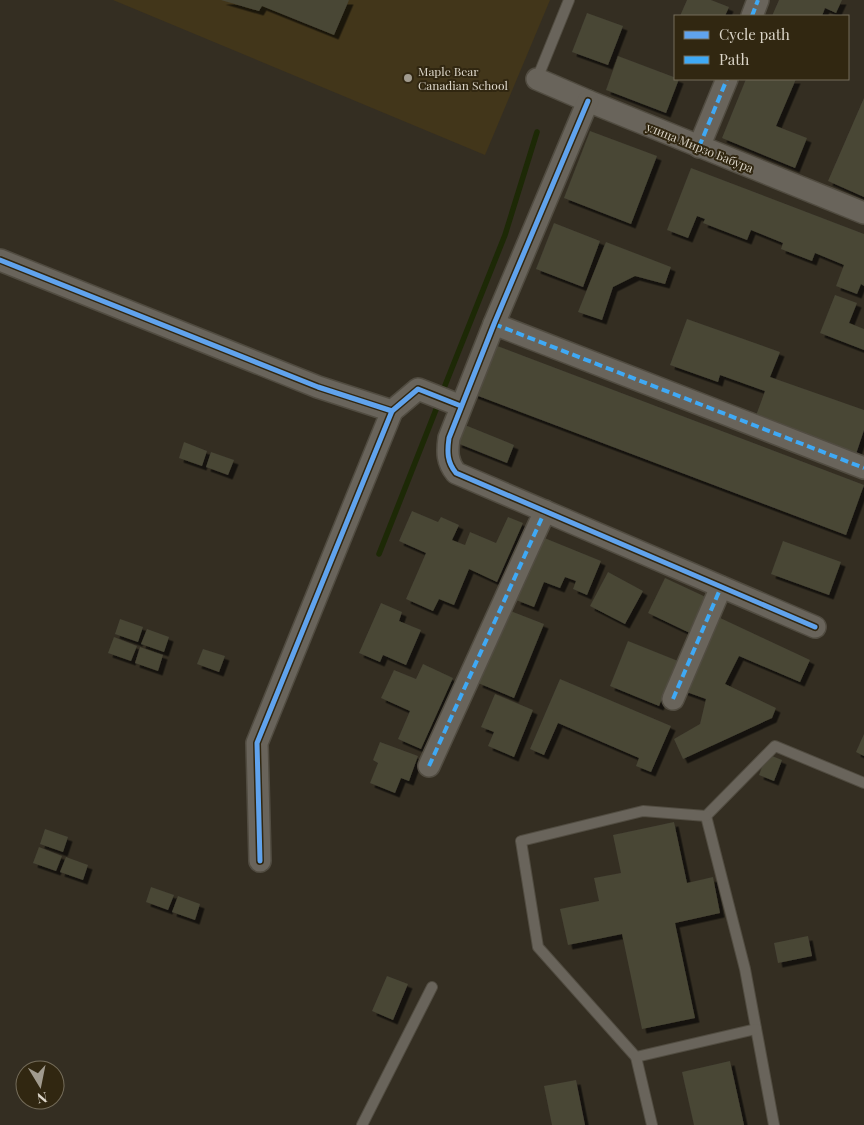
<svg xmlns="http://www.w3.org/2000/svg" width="864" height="1125" font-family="'Playfair Display',serif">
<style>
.built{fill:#42361a}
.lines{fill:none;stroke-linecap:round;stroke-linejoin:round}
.stream{stroke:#1d2906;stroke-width:5.5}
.building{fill:#484636;filter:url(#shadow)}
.service-casing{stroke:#514c41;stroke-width:12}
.minor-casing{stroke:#514c41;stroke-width:24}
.service{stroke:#69645b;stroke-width:10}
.minor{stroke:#69645b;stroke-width:21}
.quiet{stroke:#3fa9f5;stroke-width:4;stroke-dasharray:8 4;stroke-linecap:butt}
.cycleway-casing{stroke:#312711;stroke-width:8}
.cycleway{stroke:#60a3ed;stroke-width:5}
.poi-dot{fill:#a19b8f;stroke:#312711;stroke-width:2}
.labels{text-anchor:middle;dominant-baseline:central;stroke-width:4;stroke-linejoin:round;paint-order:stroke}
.poi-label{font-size:12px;fill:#dcd6c9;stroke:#312711;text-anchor:start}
.street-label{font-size:12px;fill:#dcd6c9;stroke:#312711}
</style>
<defs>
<filter id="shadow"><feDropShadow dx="4.5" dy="4.5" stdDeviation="0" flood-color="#0009"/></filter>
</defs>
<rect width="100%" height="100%" fill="#342e22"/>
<polygon class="built" points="113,0 550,0 485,155"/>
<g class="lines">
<g class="stream">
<polyline points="442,393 505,235 537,132"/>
<polyline points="379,554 439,402"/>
</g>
</g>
<g class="building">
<polygon points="221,0 349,0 334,35 262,6 259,11"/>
<polygon points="687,0 711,0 729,7 725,16 680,16"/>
<polygon points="779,0 842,0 836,13 825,8 822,16 772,16"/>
<polygon points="587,13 623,26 608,65 572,52"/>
<polygon points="618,56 679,79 666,113 606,90"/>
<polygon points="746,79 796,79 776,126 807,138 795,168 722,138"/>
<polygon points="864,98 864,197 828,181"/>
<polygon points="590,131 657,156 631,224 564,198"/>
<polygon points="691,168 864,234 864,286 861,284 857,294 836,286 844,265 815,253 812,261 781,249 783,243 751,230 747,240 703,223 705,219 697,216 688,238 667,230"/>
<polygon points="554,223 600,241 583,287 536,269"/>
<polygon points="606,242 671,267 665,284 635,276 613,287 602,320 578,312"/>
<polygon points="835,295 857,303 849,323 864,329 864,350 820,333"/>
<polygon points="687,319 780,352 770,377 864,410 864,430 855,457 754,421 765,391 720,375 718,382 670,365"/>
<polygon points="492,344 864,485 846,535 473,394"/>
<polygon points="465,425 514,445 507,463 457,443"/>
<polygon points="184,442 207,451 202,466 179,458"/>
<polygon points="211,452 234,460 228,475 206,467"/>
<polygon points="412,511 438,522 441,517 459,525 452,540 465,545 470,532 496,543 508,517 523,523 497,582 469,569 454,605 439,599 433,611 406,599 426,553 399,541"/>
<polygon points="542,537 601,561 587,595 573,589 576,581 565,577 560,588 544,582 534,607 516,600"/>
<polygon points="783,541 841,562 829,595 771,574"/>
<polygon points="608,572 643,591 625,624 590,606"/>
<polygon points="665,578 710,599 694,635 648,613"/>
<polygon points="381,603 402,612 399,621 421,630 406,665 383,655 380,662 359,653"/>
<polygon points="508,610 544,624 514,698 478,683"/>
<polygon points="716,616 810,660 800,682 739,656 725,684 776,708 772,718 683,759 674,739 700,724 706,699 681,690"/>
<polygon points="120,619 143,627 138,642 115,634"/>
<polygon points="147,629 169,637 164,652 141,644"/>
<polygon points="114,637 137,646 131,661 108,653"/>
<polygon points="628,641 678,661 659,706 610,686"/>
<polygon points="140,647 163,655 158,671 135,663"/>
<polygon points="203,649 225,656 219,672 197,664"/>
<polygon points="423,664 453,678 421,749 398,739 410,711 381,698 394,670 416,679"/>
<polygon points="560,679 671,726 651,772 636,766 639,758 558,723 544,755 530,749"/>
<polygon points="495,694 533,710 514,757 488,746 494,732 481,727"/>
<polygon points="864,734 864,756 856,752"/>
<polygon points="380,742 418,756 409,781 401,778 395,793 370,783 378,763 373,760"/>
<polygon points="767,754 782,760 774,781 759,775"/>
<polygon points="674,822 687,883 713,877 720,913 675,923 695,1018 642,1029 622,934 568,945 560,909 599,901 594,878 621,873 613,835"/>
<polygon points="45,829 68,837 63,852 40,844"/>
<polygon points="39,847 62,856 56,871 33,863"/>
<polygon points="66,857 88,865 83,880 60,872"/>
<polygon points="151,887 174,895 168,910 146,902"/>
<polygon points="178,896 200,904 195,920 172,912"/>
<polygon points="808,936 812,956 778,963 774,943"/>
<polygon points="387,976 408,984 393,1020 372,1011"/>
<polygon points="730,1061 744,1125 694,1125 682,1072"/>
<polygon points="576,1080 585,1125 552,1125 544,1086"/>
</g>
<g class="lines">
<g class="service-casing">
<g id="service">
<polyline points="537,79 569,0"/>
<polyline points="706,816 745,969 774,1125"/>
<polyline points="706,816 775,746 864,783"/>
<polyline points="636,1057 756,1029"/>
<polyline points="362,1125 432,987"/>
<polyline points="652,1125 636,1057 538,947 521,841 643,811 706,816"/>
</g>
</g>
<g class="minor-casing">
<g id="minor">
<polyline points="752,16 758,0"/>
<polyline points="537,79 588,101 864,213"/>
<path d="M588 101 494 324 449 438C447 452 447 462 456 473L815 627"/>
<polyline points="699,147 727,79"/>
<polyline points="0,260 318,387 392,411 418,389 461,406"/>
<polyline points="494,324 864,468"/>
<polyline points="673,699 721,587"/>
<polyline points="429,766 545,511"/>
<polyline points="260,861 257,743 392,411"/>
</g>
</g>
<use href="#service" class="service"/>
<use href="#minor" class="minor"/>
<g class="quiet">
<polyline points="752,16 758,0"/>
<polyline points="699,147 727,79"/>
<polyline points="494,324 864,468"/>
<polyline points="673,699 721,587"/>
<polyline points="429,766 545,511"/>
</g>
<g class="cycleway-casing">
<g id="cycleway">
<path d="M588 101 494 324 449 438C447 452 447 462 456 473L815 627"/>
<polyline points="0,260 318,387 392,411 418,389 461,406"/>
<polyline points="260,861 257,743 392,411"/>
</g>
</g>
<use href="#cycleway" class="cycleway"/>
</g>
<circle class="poi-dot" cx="408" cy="78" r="5"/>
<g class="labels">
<g class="poi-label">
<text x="418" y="71">Maple Bear<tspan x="418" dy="14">Canadian School</tspan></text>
</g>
<g class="street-label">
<text transform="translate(700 147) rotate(22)">улица Мирзо Бабура</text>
</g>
</g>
<rect x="674" y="15" width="175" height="65" fill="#312711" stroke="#756d5b"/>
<rect x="684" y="31" width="25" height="8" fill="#60a3ed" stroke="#756d5b"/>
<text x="719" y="40" font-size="15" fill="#dcd6c9">Cycle path</text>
<rect x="684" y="56" width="25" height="8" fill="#3fa9f5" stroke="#756d5b"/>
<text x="719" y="65" font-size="15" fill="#dcd6c9">Path</text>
<g transform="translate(40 1085) rotate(170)"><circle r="24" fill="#312711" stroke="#756d5b"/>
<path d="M0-4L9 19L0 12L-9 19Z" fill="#a19b8f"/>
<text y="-8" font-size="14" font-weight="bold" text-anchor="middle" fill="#dcd6c9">N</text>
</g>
</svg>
